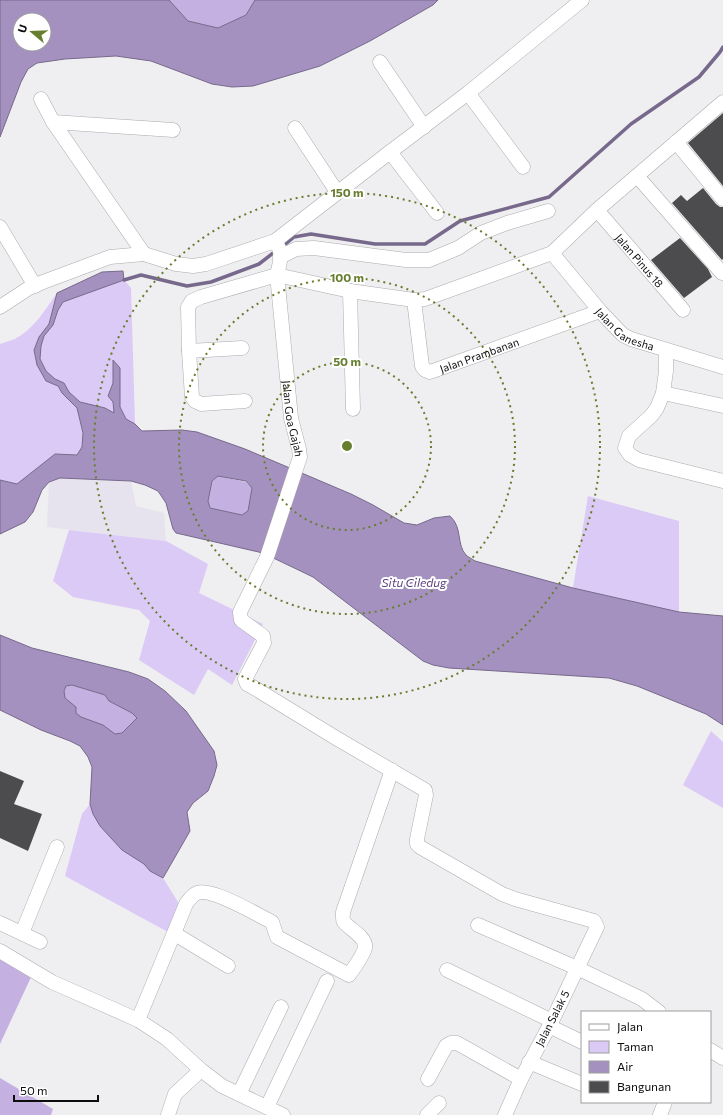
<svg xmlns="http://www.w3.org/2000/svg" width="723" height="1115" font-family="Commissioner,sans-serif">
<style>
.built{fill:#e7e3ee}
.green{fill:#dbc9f6}
.forest{fill:#c4b1e1}
.water{fill:#a491c0;stroke:#77698b;fill-rule:evenodd}
.lines{fill:none;stroke-linecap:round;stroke-linejoin:round}
.stream{stroke:#77698b;stroke-width:3.5}
.building{fill:#4c4b4e}
.minor-casing{stroke:#acabae;stroke-width:15}
.minor{stroke:#fff;stroke-width:14}
.ring{fill:none;stroke:#687e2f;stroke-width:2;stroke-dasharray:2 4}
.labels{text-anchor:middle;dominant-baseline:central;stroke-width:4;stroke-linejoin:round;paint-order:stroke}
.street-label{font-size:11px;fill:#0d0d0e;stroke:#fff}
.water-label{font-size:12px;font-style:italic;fill:#5c427e;stroke:#fff}
.centre{fill:#687e2f;stroke:#fff;stroke-width:2}
.ring-label{font-size:12px;text-anchor:middle;font-weight:bold;fill:#687e2f;stroke:#fff;stroke-width:4;stroke-linejoin:round;paint-order:stroke}
</style>
<rect width="100%" height="100%" fill="#efeef1"/>
<polygon class="built" points="60,478 131,481 136,506 164,513 166,541 47,527 49,482"/>
<g class="green">
<polygon points="124,280 131,288 135,424 126,420 120,407 120,368 114,361 113,383 108,396 113,402 114,414 80,402 69,392 64,383 55,379 46,371 40,359 41,346 44,336 53,325 58,310 63,302"/>
<path d="M57 293 49 324 39 337 34 350 37 365 46 381 58 386 62 393 77 408 83 433 82 447 77 455 55 454 17 484 0 480V344C5 342 10 341 15 339 34 329 45 310 57 293Z"/>
<polygon points="588,496 679,521 679,612 573,588"/>
<polygon points="69,530 166,541 208,564 199,593 263,624 232,685 208,669 194,695 139,660 150,621 139,610 73,597 53,581"/>
<polygon points="711,731 723,742 723,808 683,785"/>
<polygon points="90,804 93,814 122,850 144,864 150,871 163,878 181,907 168,932 65,876 82,814"/>
</g>
<g class="forest">
<polygon points="169,0 255,0 246,15 218,28 188,21"/>
<polygon points="218,476 246,482 252,488 248,511 242,515 210,508 208,501 212,481"/>
<polygon points="72,685 105,695 109,701 132,713 137,718 122,733 115,734 103,725 81,717 76,713 76,707 65,698 64,691 66,686"/>
<polygon points="0,952 32,975 0,1044"/>
<polygon points="0,1078 53,1109 51,1115 0,1115"/>
</g>
<g class="water">
<path d="M0 0H169L188 21 218 28 246 15 255 0H438L433 5 370 41 320 66 253 86 232 87 212 84 151 61 116 56 65 59 37 63 28 69 21 82 0 137ZM20 20H44V44H20Z"/>
<path d="M123 271 124 280 63 302 58 310 53 325 44 336 41 346 40 359 46 371 55 379 64 383 69 392 80 402 105 408 114 413 113 402 108 396 113 383V360L120 368V407L126 419 135 424 142 431 182 430 197 432 245 449 351 494 373 505 404 523 417 525 434 518 450 516C463 528 456 544 466 555 468 557 472 559 475 561L573 588 679 612 723 616V725L706 714 637 686 609 678 449 668 433 665 423 661 313 577 263 553 176 533 173 529 166 503 158 491 145 485 131 481 60 478 49 482 42 490 33 512 25 522 0 534V480L17 484 55 454 77 455 82 447 83 433 77 408 62 393 58 386 46 381 37 365 34 350 39 337 49 324 57 293 102 272ZM218 476 246 481 252 488 248 511 242 515 210 508 208 501 212 481Z"/>
<path d="M0 635 32 648 129 672 148 679 165 691 186 711 214 751 217 765 214 776 208 791 193 803 187 812 190 831 163 878 150 871 144 864 122 850 100 826 93 814 90 804 92 767 88 757 80 746 70 741 41 730 0 710ZM72 685 105 695 109 701 132 713 137 718 122 733 115 734 103 725 81 717 76 713V707L65 698 64 691 66 686Z"/>
</g>
<g class="lines">
<g class="stream">
<polyline points="282,247 294,237 311,234 375,244 425,244 460,221 549,197 631,124 699,77 720,52 723,47"/>
<polyline points="124,280 141,275 187,286 211,282 259,264 277,250"/>
</g>
</g>
<g class="building">
<polygon points="723,113 723,186 688,143"/>
<polygon points="703,188 716,204 720,207 723,207 723,259 722,260 672,203 681,195 687,201"/>
<polygon points="680,238 708,269 712,277 684,298 651,260"/>
<polygon points="0,771 24,781 14,804 42,814 28,851 0,838"/>
</g>
<g class="lines">
<g class="minor-casing">
<g id="minor">
<polyline points="380,62 424,127"/>
<polyline points="468,93 523,167"/>
<polyline points="41,99 53,122 144,254"/>
<polyline points="53,122 173,130"/>
<polyline points="295,128 337,192"/>
<polyline points="676,142 723,199"/>
<polyline points="390,152 437,213"/>
<polyline points="637,176 722,273"/>
<path id="s1" d="M597 210 683 310"/>
<polyline points="0,227 35,286"/>
<path id="s2" d="M275 241C284 254 280 261 277 275L291 418 299 449 300 457 267 557 240 612 241 620 263 636 264 643 245 679 247 684 251 686 336 738 425 790 426 795 417 839V844L420 847 502 894 515 899 594 921 597 927 552 1021 521 1079 505 1115"/>
<path id="s3" d="M552 253 600 311 623 335 631 339 723 367"/>
<polyline points="280,257 296,249 314,248 406,260 429,260 458,248 481,233 507,223 548,211"/>
<polyline points="350,291 353,409"/>
<path id="s4" d="M414 300 422 366 425 370 430 372 600 311"/>
<polyline points="0,307 29,288 43,282 110,257 144,254 176,264 193,266 206,264 275,241 390,152 468,93 582,0"/>
<polyline points="666,350 666,371 663,393 657,408 651,416 629,436 625,448 630,455 639,460 723,481"/>
<polyline points="189,351 242,348"/>
<polyline points="663,393 723,406"/>
<polyline points="245,401 201,404 195,401 192,397 189,351 188,307 192,301 201,297 277,275 350,291 414,300 425,299 552,253 597,210 723,102"/>
<polyline points="0,923 40,942"/>
<polyline points="478,925 577,968 642,999 659,1012"/>
<polyline points="22,933 57,847"/>
<polyline points="175,934 228,966"/>
<polyline points="0,951 52,982 138,1020 167,1039 201,1070 222,1086 283,1115"/>
<polyline points="447,970 552,1021"/>
<path d="M138 1020 186 904C189 900 192 895 197 893 212 887 257 915 272 922L277 937 349 975C354 968 363 955 365 948 367 937 349 929 344 922 342 919 343 915 343 912L392 770"/>
<polyline points="549,1026 582,1042"/>
<polyline points="710,1050 723,1058"/>
<polyline points="529,1062 582,1084"/>
<polyline points="428,1079 446,1046 451,1043 457,1043 521,1079"/>
<polyline points="239,1094 281,1007"/>
<polyline points="267,1107 327,981"/>
<polyline points="168,1115 175,1094 201,1070"/>
<polyline points="427,1115 439,1103"/>
<polyline points="660,1115 665,1102"/>
</g>
</g>
<use href="#minor" class="minor"/>
</g>
<g class="ring">
<circle cx="347" cy="446" r="84"/>
<circle cx="347" cy="446" r="168"/>
<circle cx="347" cy="446" r="253"/>
</g>
<g class="labels">
<g class="street-label">
<text stroke="none"><textPath href="#s1" startOffset="66">Jalan Pinus 18</textPath></text>
<text stroke="none"><textPath href="#s3" startOffset="107">Jalan Ganesha</textPath></text>
<text stroke="none"><textPath href="#s4" startOffset="129">Jalan Prambanan</textPath></text>
<text stroke="none"><textPath href="#s2" startOffset="180">Jalan Goa Gajah</textPath></text>
<text transform="translate(552 1018) rotate(-63)">Jalan Salak 5</text>
</g>
<g class="water-label">
<text x="414" y="582">Situ Ciledug</text>
</g>
</g>
<circle cx="347" cy="446" r="6" class="centre"/>
<g class="ring-label">
<text x="347" y="197">150 m</text>
<text x="347" y="282">100 m</text>
<text x="347" y="366">50 m</text>
</g>
<rect x="581" y="1011" width="130" height="92" fill="#ffffff" stroke="#9e9e9f"/>
<rect x="589" y="1024" width="20" height="6" fill="#ffffff" stroke="#9e9e9f"/>
<text x="617" y="1031" font-size="12" fill="#0d0d0e">Jalan</text>
<rect x="589" y="1041" width="20" height="12" fill="#dbc9f6" stroke="#9e9e9f"/>
<text x="617" y="1051" font-size="12" fill="#0d0d0e">Taman</text>
<rect x="589" y="1061" width="20" height="12" fill="#a491c0" stroke="#9e9e9f"/>
<text x="617" y="1071" font-size="12" fill="#0d0d0e">Air</text>
<rect x="589" y="1081" width="20" height="12" fill="#4c4b4e" stroke="#9e9e9f"/>
<text x="617" y="1091" font-size="12" fill="#0d0d0e">Bangunan</text>
<g transform="translate(32 32) rotate(289)"><circle r="19" fill="#ffffff" stroke="#9e9e9f"/>
<path d="M0-3L7 15L0 10L-7 15Z" fill="#687e2f"/>
<text y="-6" font-size="11" font-weight="bold" text-anchor="middle" fill="#0d0d0e">U</text>
</g>
<path d="M14 1095v6h84v-6" fill="none" stroke="#0d0d0e" stroke-width="2"/>
<text x="20" y="1095" font-size="12" fill="#0d0d0e" stroke="#ffffff" stroke-width="3" paint-order="stroke">50 m</text>
</svg>
